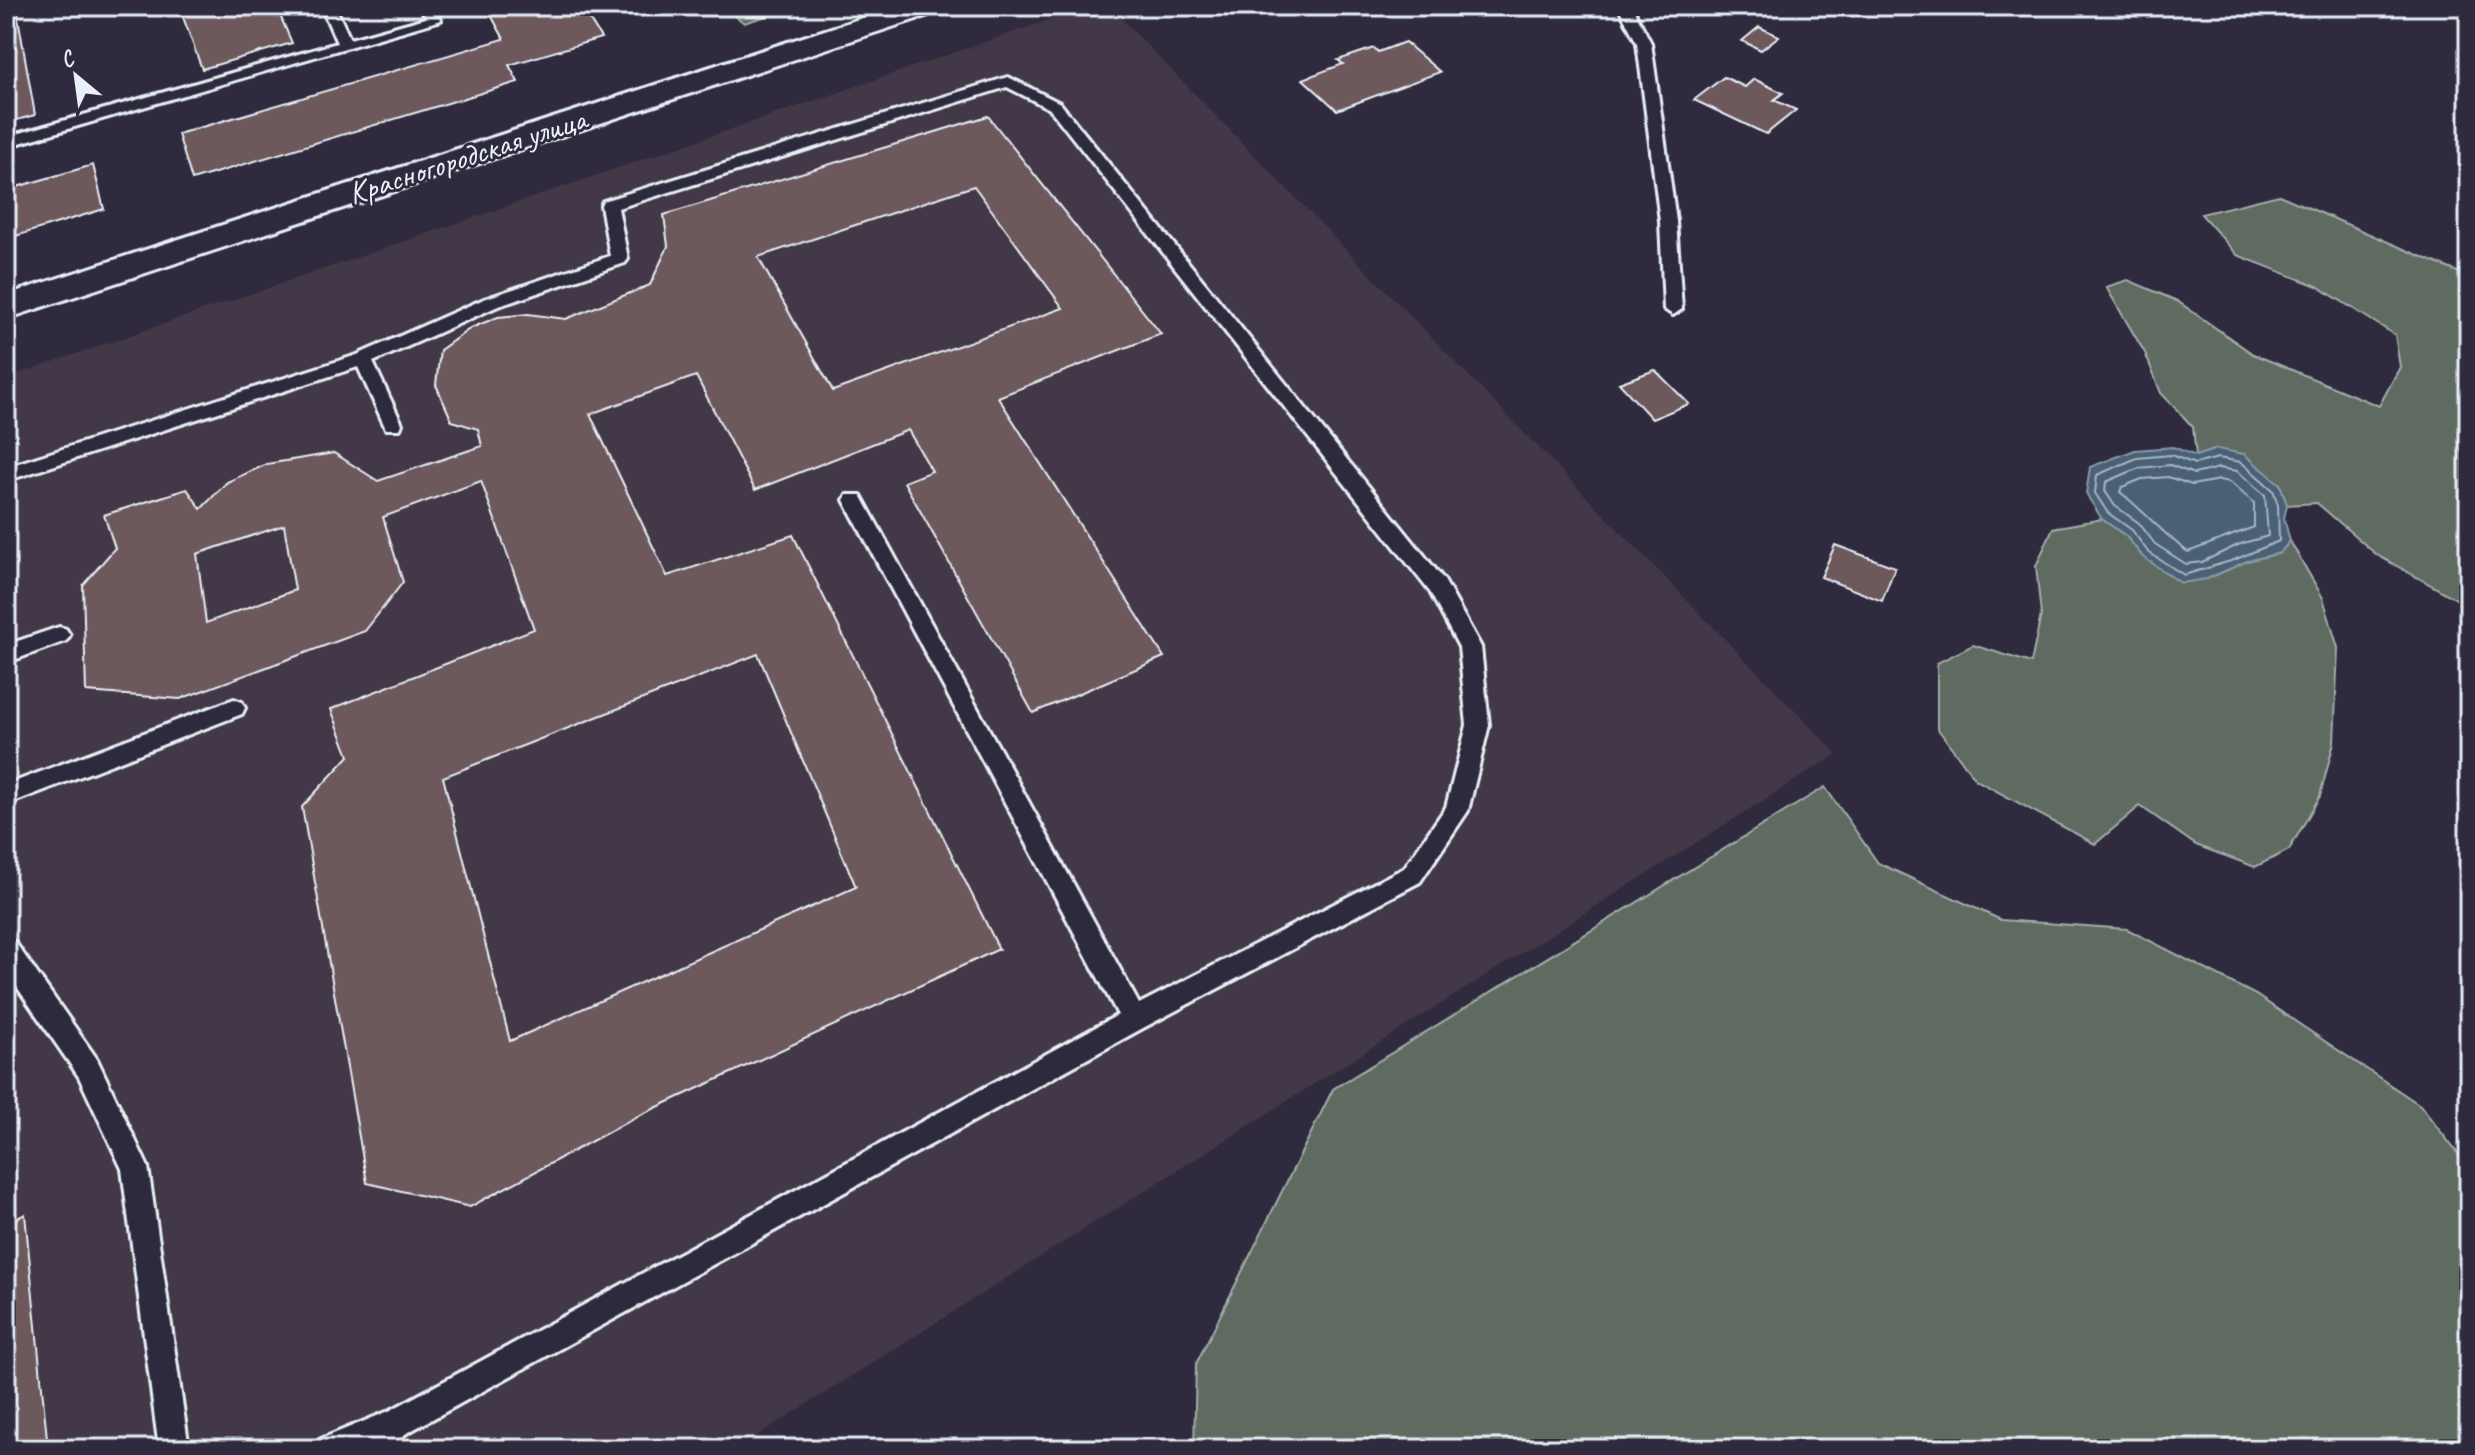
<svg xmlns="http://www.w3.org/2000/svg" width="2475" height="1455" font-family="Caveat,sans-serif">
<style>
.built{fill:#423846}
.green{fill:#5e6b61;stroke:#a3aeac;stroke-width:2}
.water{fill:#496074;stroke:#899aa9;stroke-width:2}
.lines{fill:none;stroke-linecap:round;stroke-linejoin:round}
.shore{stroke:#a8b7c3;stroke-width:2}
.building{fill:#6d585b;stroke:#e8f1f8;stroke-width:2;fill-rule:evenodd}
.lane-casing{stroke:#e8f1f8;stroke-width:6}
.street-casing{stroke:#e8f1f8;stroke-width:6}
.lane{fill:#2f2a3d;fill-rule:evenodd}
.street{fill:#2f2a3d;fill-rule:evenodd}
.labels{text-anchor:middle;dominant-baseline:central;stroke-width:6;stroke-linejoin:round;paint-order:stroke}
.far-street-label{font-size:32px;fill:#e8f1f8;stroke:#2f2a3d}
</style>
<rect width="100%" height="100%" fill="#2f2a3d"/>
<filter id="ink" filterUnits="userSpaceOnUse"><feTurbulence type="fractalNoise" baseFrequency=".0125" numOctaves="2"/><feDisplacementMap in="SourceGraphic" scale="16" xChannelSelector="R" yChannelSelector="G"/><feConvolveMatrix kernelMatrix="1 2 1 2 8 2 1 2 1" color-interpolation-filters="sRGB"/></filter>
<g filter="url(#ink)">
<polygon class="built" points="1090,6 1109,6 1837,754 736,1449 6,1449 6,378"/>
<g class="green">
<polygon points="723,6 798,6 744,23"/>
<polygon points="2279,195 2469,277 2469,612 2465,604 2377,555 2317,503 2287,505 2280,484 2217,449 2196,456 2193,427 2161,393 2145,353 2106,287 2128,280 2177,301 2253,354 2379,406 2400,367 2395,335 2317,286 2237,255 2201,214"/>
<polygon points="2102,519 2126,536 2143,557 2207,579 2247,561 2279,553 2290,541 2323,598 2338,648 2334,742 2320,796 2289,850 2255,867 2196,845 2140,806 2095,844 1976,780 1937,728 1937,663 1973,645 2031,663 2041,615 2036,566 2053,528"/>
<polygon points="1825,787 1878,863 2001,920 2127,929 2256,995 2420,1105 2469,1168 2469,1449 1194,1449 1196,1364 1333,1089"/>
</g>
<polygon class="water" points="2173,447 2196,456 2217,449 2244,454 2280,484 2287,505 2284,518 2290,541 2280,553 2247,561 2207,579 2181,583 2143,557 2126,536 2102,519 2086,494 2090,467 2135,450"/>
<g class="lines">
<g class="shore">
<polygon points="2171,455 2195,464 2218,458 2241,462 2273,490 2278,505 2279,541 2234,560 2184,575 2148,552 2132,530 2108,513 2095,493 2097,475 2137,458"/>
<polygon points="2170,465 2194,474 2219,468 2237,471 2265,495 2268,536 2240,544 2202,562 2186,564 2155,544 2139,523 2115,506 2105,491 2106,482 2139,468"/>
<path d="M2168 477 2192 485 2219 480 2230 482 2254 503V527L2188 552C2163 534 2144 511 2120 492L2122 487 2142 479Z"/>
</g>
</g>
<g class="building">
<polygon points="6,6 16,6 35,115 6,123"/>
<polygon points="179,6 276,6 292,43 202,69"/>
<polygon points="486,6 581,6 601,38 509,65 518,82 192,180 178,134 504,39"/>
<polygon points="1759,27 1779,36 1761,50 1742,41"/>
<polygon points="1405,42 1440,72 1337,110 1303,79 1343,64 1338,60 1374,48 1378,52"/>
<polygon points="1724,77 1745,87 1754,79 1783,93 1774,100 1796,110 1766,134 1694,100"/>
<path d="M988 116 1161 334 998 397 1164 657 1033 713 904 482 932 471 908 430 755 490 696 376 590 414 667 576 793 535 999 949 636 1117 470 1207 367 1183 302 807 349 756 331 709 534 629 481 481 383 517 403 582 365 631 180 699 86 692 83 585 115 548 104 515 187 489 201 509 227 482 267 464 334 453 378 481 482 446 478 429 452 421 436 385 440 350 471 328 498 317 528 314 566 319 650 285 668 246 664 215ZM974 186 1063 308 833 391 758 257ZM284 525 295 590 206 623 197 554ZM758 654 856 887 510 1041 443 777Z"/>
<polygon points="93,165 104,209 6,239 6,190"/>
<polygon points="1655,370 1689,404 1652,419 1619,383"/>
<polygon points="1835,545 1895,567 1882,601 1821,577"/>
<polygon points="25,1214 48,1449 6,1449 6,1224"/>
</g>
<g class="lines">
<g class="lane-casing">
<g id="lane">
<polygon points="321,6 335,6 350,39 426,18 420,6 434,6 441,20 6,147 6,137 337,43"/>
<polygon points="1618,6 1632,6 1651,43 1676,221 1682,309 1673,315 1664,309 1660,221 1637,43"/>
<polygon points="1008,77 1060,103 1444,580 1481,647 1489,725 1468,811 1420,882 1143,1028 405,1434 394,1449 316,1449 321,1439 389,1411 1118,1015 844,500 847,495 861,495 1139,1004 1404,868 1446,807 1467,725 1459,647 1430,592 1050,109 1007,87 618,208 628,259 625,263 496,307 373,362 402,424 400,429 386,429 358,367 6,481 6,467 357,355 484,299 610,256 601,205 603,201"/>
<polygon points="59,627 66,629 70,635 66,641 6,663 6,645"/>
<polygon points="234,699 242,702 245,708 242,714 6,805 6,785"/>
<polygon points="6,939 15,942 97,1059 148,1167 189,1449 159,1449 122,1169 79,1077 6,971"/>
</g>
</g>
<g class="street-casing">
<polygon id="street" points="899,6 942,6 938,12 6,319 6,295"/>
</g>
<use href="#lane" class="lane"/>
<use href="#street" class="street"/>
</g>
</g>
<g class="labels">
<g class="far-street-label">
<text transform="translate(467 156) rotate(-18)">Красногородская улица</text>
</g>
</g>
<rect width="2475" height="1455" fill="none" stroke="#2f2a3d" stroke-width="32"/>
<rect x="16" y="16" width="2443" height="1423" fill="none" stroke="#e8f1f8" stroke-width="3" filter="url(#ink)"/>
<g transform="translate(76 76) rotate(331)" stroke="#2f2a3d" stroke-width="6" paint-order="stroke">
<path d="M0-6L14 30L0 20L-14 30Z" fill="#e8f1f8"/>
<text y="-12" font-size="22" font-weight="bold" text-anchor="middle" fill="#e8f1f8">С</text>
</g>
</svg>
